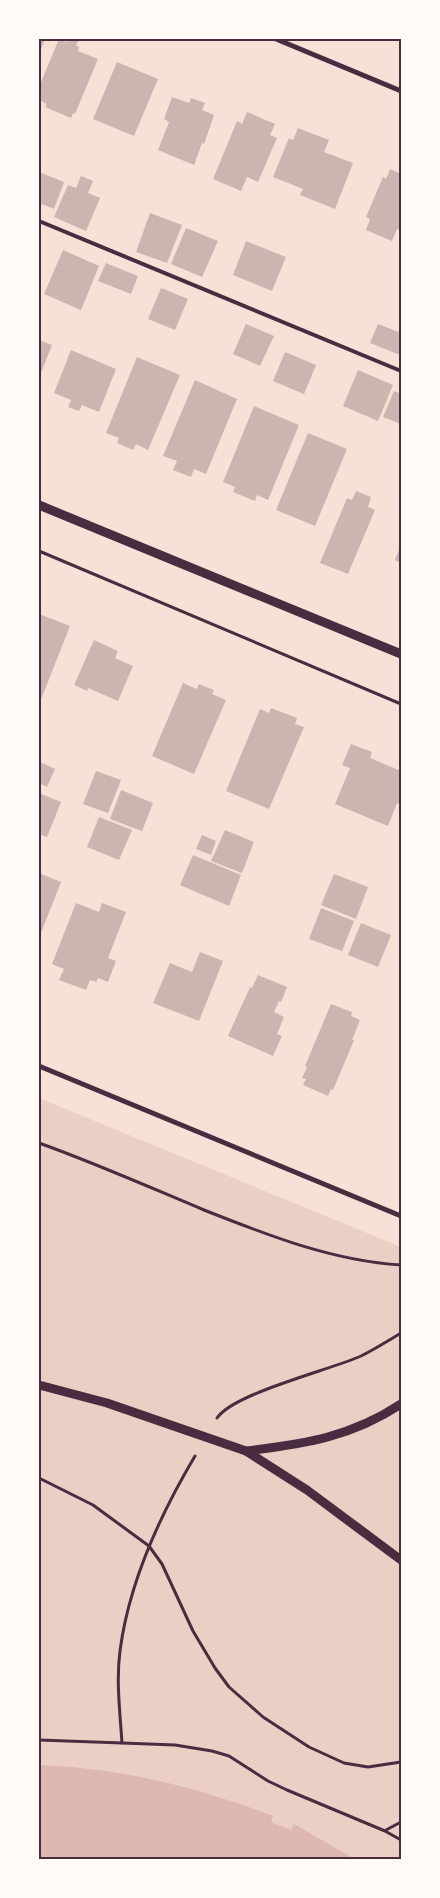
<svg xmlns="http://www.w3.org/2000/svg" width="440" height="1898" font-family="'PT Sans Narrow',sans-serif">
<style>
.green{fill:#ebcfc5}
.water{fill:#dcb8b0}
.building{fill:#ccb4b1}
.lines{fill:none;stroke-linecap:round;stroke-linejoin:round}
.path{stroke:#4a2c40;stroke-width:3}
.service{stroke:#4a2c40;stroke-width:4}
.minor{stroke:#4a2c40;stroke-width:5}
.tertiary{stroke:#4a2c40;stroke-width:9}
.neatline{fill:none;stroke:#4a2c40;stroke-width:2}
</style>
<rect width="100%" height="100%" fill="#f7e1d7"/>
<polygon class="green" points="39,1098 401,1247 401,1859 39,1859"/>
<path class="water" d="M39 1765C120 1768 197 1787 273 1816L271 1822 291 1830 294 1824 355 1859H39Z"/>
<g class="building">
<polygon points="39,39 45,39 39,55"/>
<polygon points="59,39 67,42 68,39 78,41 76,45 79,47 78,51 98,59 75,114 73,113 71,118 45,107 47,104 39,100 39,87"/>
<polygon points="117,62 158,79 134,136 93,119"/>
<polygon points="172,97 189,103 191,98 205,103 202,110 214,115 204,144 202,143 194,165 158,150 169,122 164,119"/>
<polygon points="247,112 275,124 270,135 277,138 258,182 247,177 241,191 213,179 237,121 242,124"/>
<polygon points="298,128 329,140 324,152 353,163 335,209 300,195 303,189 273,177 289,138 293,140"/>
<polygon points="390,169 401,174 401,226 400,230 397,229 392,241 366,230 370,219 366,217 383,177 386,179"/>
<polygon points="39,172 64,182 54,209 39,203"/>
<polygon points="81,176 93,181 88,193 100,198 86,231 54,217 68,185 76,188"/>
<polygon points="150,213 182,225 167,263 136,252"/>
<polygon points="186,228 218,241 202,277 171,264"/>
<polygon points="246,241 286,257 272,291 233,275"/>
<polygon points="63,250 99,266 81,310 44,294"/>
<polygon points="106,263 138,276 131,294 98,281"/>
<polygon points="161,288 188,299 175,330 148,319"/>
<polygon points="246,324 274,336 260,366 233,354"/>
<polygon points="378,324 401,333 400,355 370,343"/>
<polygon points="39,333 41,334 39,340 52,345 39,378"/>
<polygon points="71,350 116,369 99,412 82,405 79,411 68,407 71,400 54,393"/>
<polygon points="285,352 316,365 304,394 273,381"/>
<polygon points="137,357 180,375 148,450 136,444 133,450 117,443 119,438 106,433"/>
<polygon points="358,370 393,385 378,421 343,406"/>
<polygon points="195,380 237,399 206,474 194,469 191,477 173,470 177,461 163,456"/>
<polygon points="394,391 401,394 401,424 383,417"/>
<polygon points="254,406 299,425 268,500 257,495 255,501 233,492 235,487 223,482"/>
<polygon points="308,433 347,449 315,526 276,510"/>
<polygon points="356,491 371,497 368,507 375,510 348,574 320,563 347,498 352,500"/>
<polygon points="401,545 401,563 395,560"/>
<polygon points="39,614 70,626 40,702 39,701"/>
<polygon points="94,640 118,651 115,658 133,666 118,701 88,688 87,691 74,685"/>
<polygon points="183,683 197,689 199,684 214,690 212,694 226,700 194,774 152,756"/>
<polygon points="271,708 297,718 295,724 304,727 269,809 226,791 260,709 269,713"/>
<polygon points="351,744 372,752 370,758 401,771 401,798 399,804 397,803 388,826 335,804 350,768 342,765"/>
<polygon points="40,762 55,769 47,787 39,783"/>
<polygon points="96,771 121,780 108,813 83,804"/>
<polygon points="121,790 153,803 142,831 110,819"/>
<polygon points="39,793 61,802 47,837 39,834"/>
<polygon points="99,817 132,830 119,860 87,847"/>
<polygon points="225,830 254,842 242,873 211,861"/>
<polygon points="202,835 216,841 211,855 196,849"/>
<polygon points="193,855 241,875 229,906 180,885"/>
<polygon points="39,873 61,882 39,938"/>
<polygon points="334,874 368,887 356,919 321,905"/>
<polygon points="76,903 99,912 102,903 126,912 108,958 116,961 108,982 98,978 96,982 90,980 86,990 59,980 64,969 52,964"/>
<polygon points="321,908 354,921 342,951 309,939"/>
<polygon points="361,923 391,935 378,967 348,955"/>
<polygon points="200,952 223,961 199,1021 153,1003 170,963 192,972"/>
<polygon points="258,975 287,987 281,1002 279,1001 274,1012 284,1017 277,1034 282,1036 273,1056 228,1036 250,987 252,988"/>
<polygon points="331,1004 352,1012 351,1016 360,1020 352,1040 354,1040 333,1090 331,1089 328,1096 303,1085 306,1079 302,1078 307,1067 305,1066"/>
</g>
<g class="lines">
<g class="path">
<polyline points="39,551 401,704"/>
<path d="M39 1143C95 1163 149 1187 204 1210 267 1235 333 1261 401 1265"/>
<path d="M217 1418C234 1393 330 1370 361 1356 375 1349 388 1341 401 1333"/>
<polyline points="39,1478 93,1505 149,1546 162,1564 193,1631 215,1668 229,1687 263,1717 309,1747 344,1763 368,1767 401,1762"/>
<path d="M39 1740 122 1743C120 1712 116 1681 120 1651 129 1581 160 1515 195 1456"/>
<polyline points="122,1743 175,1745 212,1751 229,1756 268,1781 287,1790 385,1831 401,1840"/>
<polyline points="386,1830 401,1822"/>
</g>
<polyline class="service" points="39,221 401,371"/>
<g class="minor">
<polyline points="276,39 401,91"/>
<polyline points="39,1066 401,1216"/>
</g>
<g class="tertiary">
<polyline points="39,505 401,654"/>
<polyline points="39,1385 107,1403 246,1451 307,1490 401,1560"/>
<path d="M246 1451C305 1444 351 1437 401 1404"/>
</g>
</g>
<rect width="440" height="1898" fill="none" stroke="#fffaf5" stroke-width="80"/>
<rect x="40" y="40" width="360" height="1818" class="neatline"/>
</svg>
